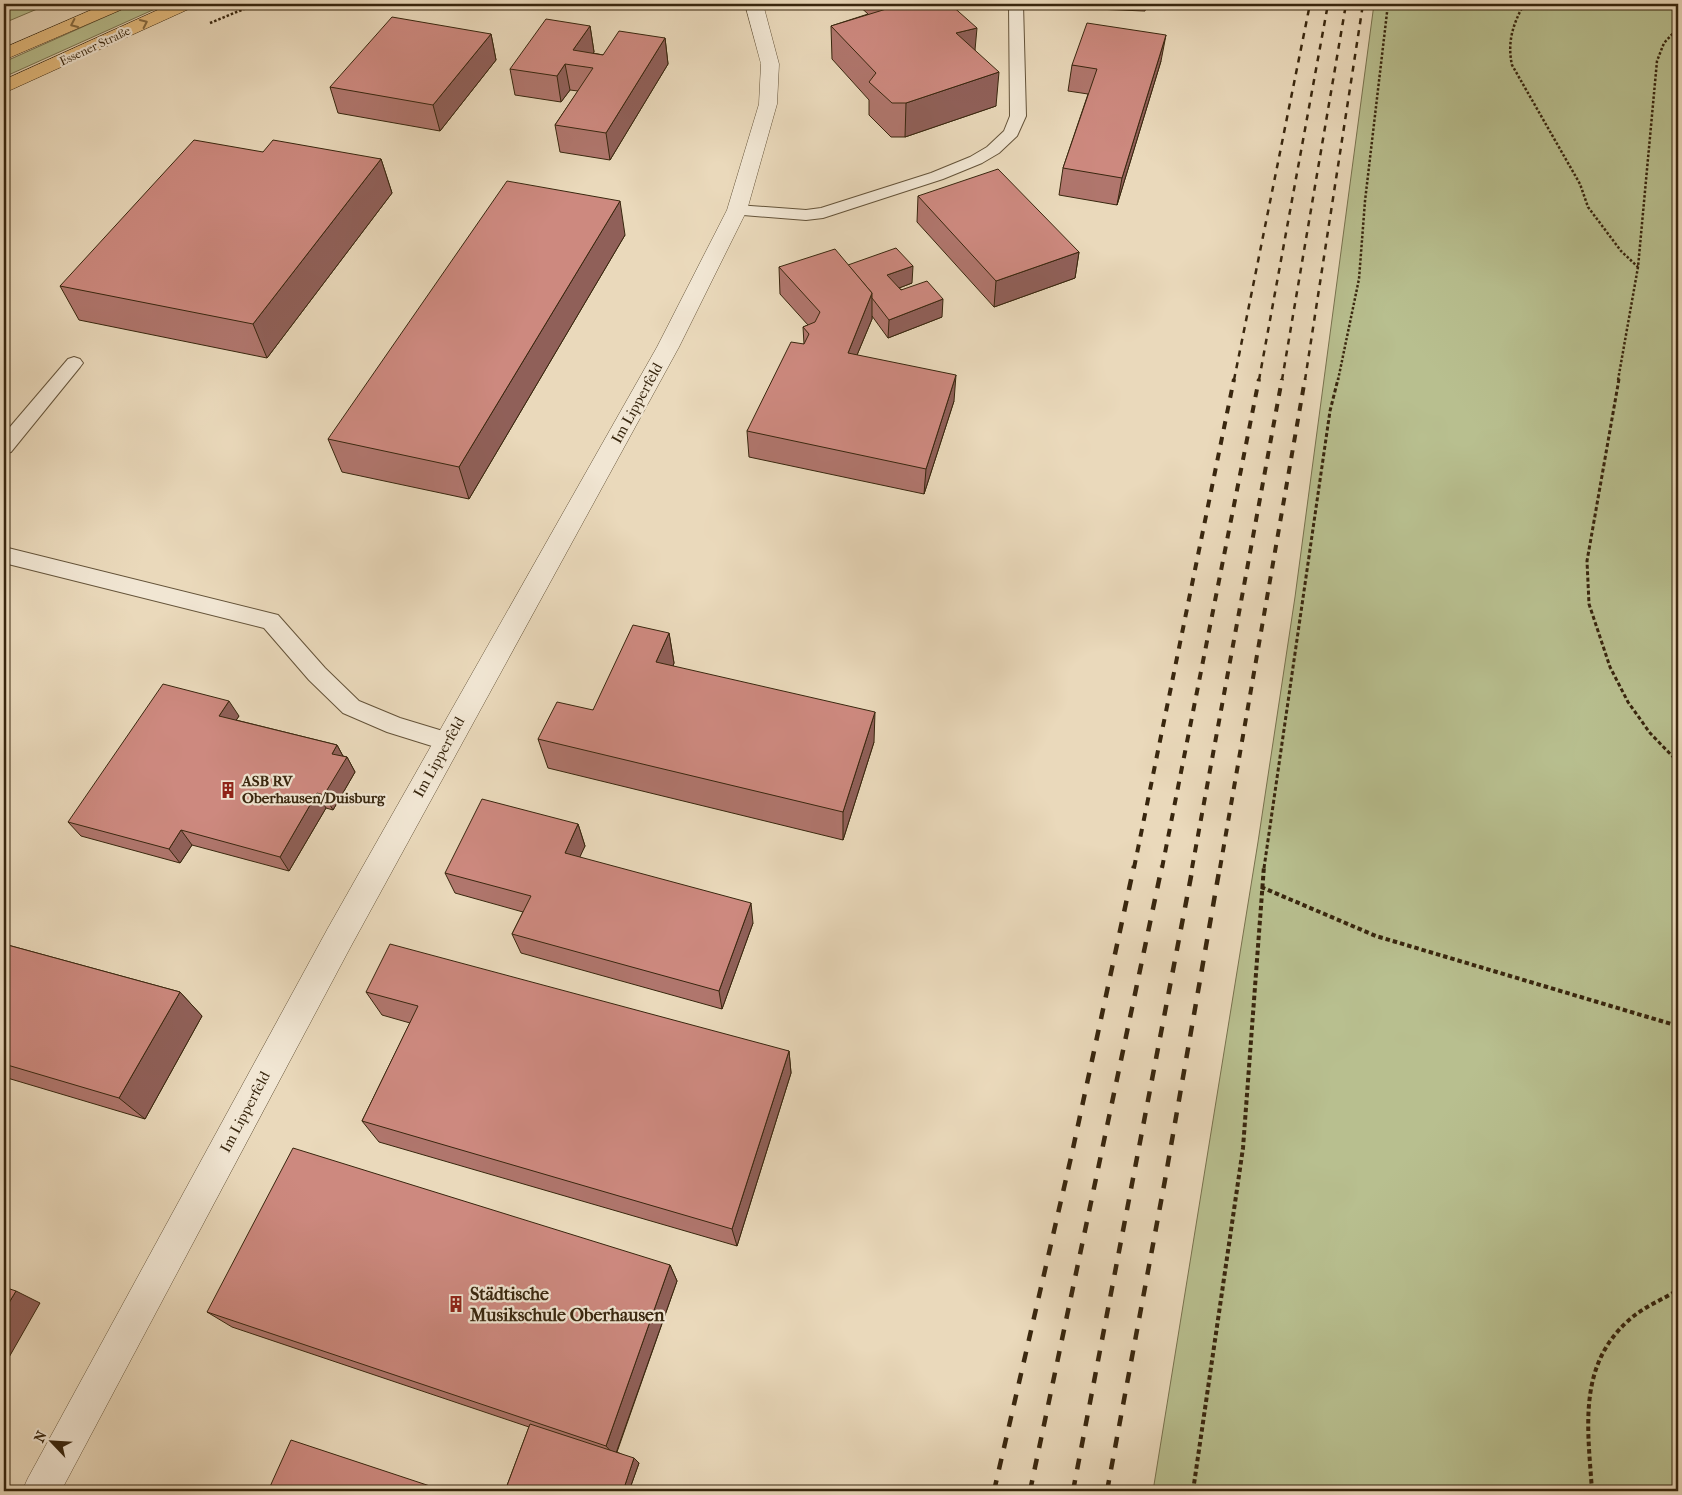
<svg xmlns="http://www.w3.org/2000/svg" width="1682" height="1495" font-family="'IM FELL French Canon',serif">
<style>
.green{fill:#b8bf8f;stroke:#78724e}
.lines{fill:none;stroke-linecap:round;stroke-linejoin:round}
.service-casing{stroke:#645339;stroke-width:2}
.minor-casing{stroke:#645339;stroke-width:1}
.primary-casing{stroke:#38260e;stroke-width:1}
.path-far2{stroke:#38260e;stroke-width:2.5;stroke-dasharray:2.5 2;stroke-linecap:butt}
.path-far1{stroke:#38260e;stroke-width:3;stroke-dasharray:4 2.5;stroke-linecap:butt}
.path{stroke:#38260e;stroke-width:4;stroke-dasharray:4.5 3;stroke-linecap:butt}
.service{fill:#f1e6d3;fill-rule:evenodd}
.minor{fill:#f1e6d3;fill-rule:evenodd}
.primary{fill:#e5bc7e;fill-rule:evenodd}
.rail-far2{stroke:#38260e;stroke-width:2.5;stroke-dasharray:6 6;stroke-linecap:butt}
.rail-far1{stroke:#38260e;stroke-width:4;stroke-dasharray:8 8;stroke-linecap:butt}
.rail{stroke:#38260e;stroke-width:4.5;stroke-dasharray:11 11;stroke-linecap:butt}
.wall{fill:#b0766d;stroke:#38260e}
.shaded-wall{fill:#906059;stroke:#38260e}
.building{fill:#cd897f;stroke:#38260e}
.oneway{stroke:#866a40}
.labels{text-anchor:middle;dominant-baseline:central;stroke-width:4.5;stroke-linejoin:round;paint-order:stroke}
.far-street-label{font-size:12px;fill:#38260e;stroke:#f1e6d3}
.street-label{font-size:15px;fill:#38260e;stroke:#f1e6d3}
.poi-label{font-size:15px;font-weight:bold;fill:#38260e;stroke:#f1e6d3;text-anchor:start}
.near-poi-label{font-size:18px;font-weight:bold;fill:#38260e;stroke:#f1e6d3;text-anchor:start}
</style>
<rect width="100%" height="100%" fill="#ead9bb"/>
<filter id="stains"><feTurbulence type="fractalNoise" baseFrequency=".004" numOctaves="4"/><feColorMatrix values="0 0 0 0 .2 0 0 0 0 .09 0 0 0 0 .02 0 0 0 .5 -.17"/></filter>
<radialGradient id="worn" r=".72"><stop offset=".6" stop-color="#630" stop-opacity="0"/><stop offset="1" stop-color="#630" stop-opacity=".3"/></radialGradient>
<g class="green">
<polygon points="4,4 49,4 4,23"/>
<polygon points="134,4 166,4 4,77 4,62"/>
<polygon points="1374,4 1678,4 1678,1491 1153,1491 1258,842 1295,597"/>
</g>
<g class="lines">
<g class="service-casing">
<g id="service">
<polygon points="1009,4 1023,4 1026,116 1017,136 999,153 982,163 943,179 823,218 806,220 731,214 729,210 731,206 737,205 806,210 821,208 931,173 970,157 987,147 1004,131 1010,116"/>
<polygon points="74,357 80,359 83,363 80,367 11,452 4,454 4,434 68,359"/>
<polygon points="4,547 278,615 325,668 359,701 400,718 456,735 459,742 456,749 448,751 387,732 343,713 309,680 264,628 4,563"/>
</g>
</g>
<g class="minor-casing">
<polygon id="minor" points="745,4 763,4 779,64 777,104 747,210 679,347 350,948 61,1491 22,1491 28,1478 328,928 657,347 727,210 759,104 761,64"/>
</g>
<g class="primary-casing">
<g id="primary">
<polygon points="105,4 128,4 125,8 4,60 4,48"/>
<polygon points="171,4 194,4 191,8 4,93 4,80"/>
</g>
</g>
<g class="path-far2">
<path d="M1524 4C1513 24 1507 42 1512 65L1580 184 1588 207 1621 251 1638 267"/>
<polyline points="210,23 256,4"/>
<polyline points="1338,380 1359,279 1365,201 1388,4"/>
<polyline points="1618,380 1638,267 1657,61 1664,43 1678,28"/>
</g>
<g class="path-far1">
<polyline points="1619,379 1587,561 1589,604 1610,667 1628,702 1650,733 1678,762"/>
<polyline points="1264,868 1330,411 1338,379"/>
</g>
<g class="path">
<polyline points="1261,887 1376,936 1678,1026"/>
<polyline points="1193,1491 1243,1148 1264,866"/>
<path d="M1592 1491C1588 1429 1577 1366 1629 1320 1643 1307 1662 1300 1678 1290"/>
</g>
<use href="#service" class="service"/>
<use href="#minor" class="minor"/>
<use href="#primary" class="primary"/>
<g class="rail-far2">
<polyline points="1234,380 1310,4"/>
<polyline points="1259,380 1328,4"/>
<polyline points="1282,380 1346,4"/>
<polyline points="1305,380 1363,4"/>
</g>
<g class="rail-far1">
<polyline points="1134,868 1234,379"/>
<polyline points="1162,868 1259,379"/>
<polyline points="1192,868 1282,379"/>
<polyline points="1220,868 1305,379"/>
</g>
<g class="rail">
<polyline points="994,1491 1072,1153 1134,866"/>
<polyline points="1030,1491 1162,866"/>
<polyline points="1073,1491 1193,866"/>
<polyline points="1107,1491 1165,1180 1220,866"/>
</g>
</g>
<g class="wall">
<polygon points="857,4 950,4 975,50 996,106 905,137 891,137 869,115 869,100 832,59 831,26 868,14"/>
<polygon points="1069,4 1147,4 1145,11 1069,8"/>
<polygon points="590,26 594,52 593,53 603,55 665,38 668,64 610,160 560,152 555,125 578,91 570,90 561,102 515,95 510,69"/>
<polygon points="491,34 496,60 440,131 338,113 330,87"/>
<polygon points="1161,61 1117,205 1059,195 1063,168 1088,94 1068,91 1072,65"/>
<polygon points="263,152 381,159 392,193 267,358 79,320 60,286"/>
<polygon points="918,196 1079,252 1075,278 994,307 917,222"/>
<polygon points="625,235 469,499 342,472 328,439"/>
<polygon points="779,267 912,283 899,288 942,317 888,338 872,316 872,319 857,355 954,401 924,494 749,457 747,431 804,344 803,327 808,325 780,294"/>
<polygon points="669,633 674,663 673,666 874,742 843,840 548,768 538,739 593,710"/>
<polygon points="239,716 236,720 337,745 343,756 347,757 355,772 333,810 326,808 289,871 192,845 180,863 81,836 68,822"/>
<polygon points="578,824 585,846 579,857 753,923 722,1009 521,953 512,934 523,912 455,893 445,873"/>
<polygon points="4,944 180,992 202,1016 145,1119 4,1077"/>
<polygon points="366,992 789,1051 791,1073 737,1246 379,1142 362,1121 410,1023 382,1015"/>
<polygon points="670,1265 677,1281 617,1452 639,1463 629,1491 505,1491 529,1427 232,1327 207,1312"/>
</g>
<g class="shaded-wall">
<polygon points="590,26 594,52 584,67 573,50"/>
<polygon points="977,28 974,61 956,33"/>
<polygon points="491,34 496,60 440,131 433,105"/>
<polygon points="1166,35 1161,61 1117,205 1122,178"/>
<polygon points="665,38 668,64 610,160 606,133"/>
<polygon points="565,64 570,90 561,102 557,76"/>
<polygon points="999,72 996,106 905,137 906,103"/>
<polygon points="381,159 392,193 267,358 253,324"/>
<polygon points="620,201 625,235 469,499 459,467"/>
<polygon points="1079,252 1075,278 994,307 996,281"/>
<polygon points="913,266 912,283 886,293 887,275"/>
<polygon points="872,293 872,319 847,379 848,353"/>
<polygon points="943,299 942,317 888,338 889,320"/>
<polygon points="956,375 954,401 924,494 926,469"/>
<polygon points="669,633 674,663 661,693 656,662"/>
<polygon points="229,701 239,716 229,731 219,716"/>
<polygon points="875,712 874,742 843,840 843,812"/>
<polygon points="337,745 345,760 347,757 355,772 333,810 324,795 332,754"/>
<polygon points="317,793 326,808 289,871 280,857"/>
<polygon points="578,824 585,846 572,874 565,853"/>
<polygon points="181,830 192,845 180,863 169,849"/>
<polygon points="751,903 753,923 722,1009 719,991"/>
<polygon points="180,992 202,1016 145,1119 119,1098"/>
<polygon points="789,1051 791,1073 737,1246 732,1229"/>
<polygon points="670,1265 677,1281 615,1456 606,1446"/>
<polygon points="16,1291 40,1303 4,1366 4,1311"/>
<polygon points="634,1458 639,1463 629,1491 623,1491"/>
</g>
<g class="building">
<polygon points="893,4 950,4 977,28 956,33 999,72 906,103 892,103 869,82 876,73 831,26 896,6"/>
<polygon points="392,17 491,34 433,105 330,87"/>
<polygon points="546,19 590,26 573,50 603,55 619,31 665,38 606,133 555,125 593,68 565,64 557,76 510,69"/>
<polygon points="1087,23 1166,35 1122,178 1063,168 1097,69 1072,65"/>
<polygon points="194,140 263,152 273,140 381,159 253,324 60,286"/>
<polygon points="998,169 1079,252 996,281 918,196"/>
<polygon points="507,181 620,201 459,467 328,439"/>
<polygon points="896,248 913,266 887,275 901,290 927,281 943,299 889,320 872,298 872,293 848,265"/>
<polygon points="835,249 872,293 848,353 956,375 926,469 747,431 791,342 804,344 809,334 803,327 815,322 820,312 779,267"/>
<polygon points="633,625 669,633 656,662 875,712 843,812 538,739 557,702 593,710"/>
<polygon points="163,684 229,701 219,716 337,745 332,754 347,757 324,795 317,793 280,857 181,830 169,849 68,822"/>
<polygon points="482,799 578,824 565,853 751,903 719,991 512,934 531,896 445,873"/>
<polygon points="4,944 180,992 119,1098 4,1064"/>
<polygon points="390,944 789,1051 732,1229 362,1121 418,1006 366,992"/>
<polygon points="293,1148 670,1265 606,1446 207,1312"/>
<polygon points="4,1287 16,1291 4,1311"/>
<polygon points="530,1424 634,1458 623,1491 505,1491"/>
<polygon points="291,1440 445,1491 268,1491"/>
</g>
<defs><path id="oneway-chevron" d="M-2-3.5L2.5 0L-2 3.5" fill="none" stroke-width="1.6" stroke-linecap="round" stroke-linejoin="round" transform="scale(1.25)"/></defs>
<g class="oneway">
<use href="#oneway-chevron" transform="translate(144 23) rotate(-25)"/>
<use href="#oneway-chevron" transform="translate(74 24) rotate(155)"/>
</g>
<defs>
<g id="building-bare" transform="scale(1.35)"><path d="M-4-6H4V6H1V3H-1V6H-4ZM-2.5-4.3h1.7v1.8h-1.7ZM.8-4.3h1.7v1.8H.8ZM-2.5-1h1.7V.8h-1.7ZM.8-1h1.7V.8H.8Z" fill="#8f2418" stroke="#f1e6d3" stroke-width="2.5" paint-order="stroke"/></g>
</defs>
<g fill-rule="evenodd">
<use href="#building-bare" x="228" y="790"/>
<use href="#building-bare" x="456" y="1304"/>
</g>
<g class="labels">
<g class="far-street-label">
<text transform="translate(95 46) rotate(-25)">Essener Straße</text>
</g>
<g class="street-label">
<text transform="translate(637 403) rotate(-61)">Im Lipperfeld</text>
<text transform="translate(439 757) rotate(-61)">Im Lipperfeld</text>
<text transform="translate(245 1112) rotate(-62)">Im Lipperfeld</text>
</g>
<g class="poi-label">
<text x="242" y="781">ASB RV<tspan x="242" dy="17">Oberhausen/Duisburg</tspan></text>
</g>
<g class="near-poi-label">
<text x="470" y="1294">Städtische<tspan x="470" dy="21">Musikschule Oberhausen</tspan></text>
</g>
</g>
<rect width="1682" height="1495" fill="none" stroke="#ead9bb" stroke-width="20"/>
<rect x="5" y="5" width="1672" height="1485" fill="none" stroke="#38260e" stroke-width="2.5"/>
<rect x="10" y="10" width="1662" height="1475" fill="none" stroke="#38260e"/>
<g transform="translate(52 1442) rotate(295)" stroke="#f1e6d3" stroke-width="4" paint-order="stroke">
<path d="M0-4L9 19L0 12L-9 19Z" fill="#38260e"/>
<text y="-8" font-size="14" font-weight="bold" text-anchor="middle" fill="#38260e">N</text>
</g>
<rect width="100%" height="100%" filter="url(#stains)"/>
<rect width="100%" height="100%" fill="url(#worn)"/>
</svg>
